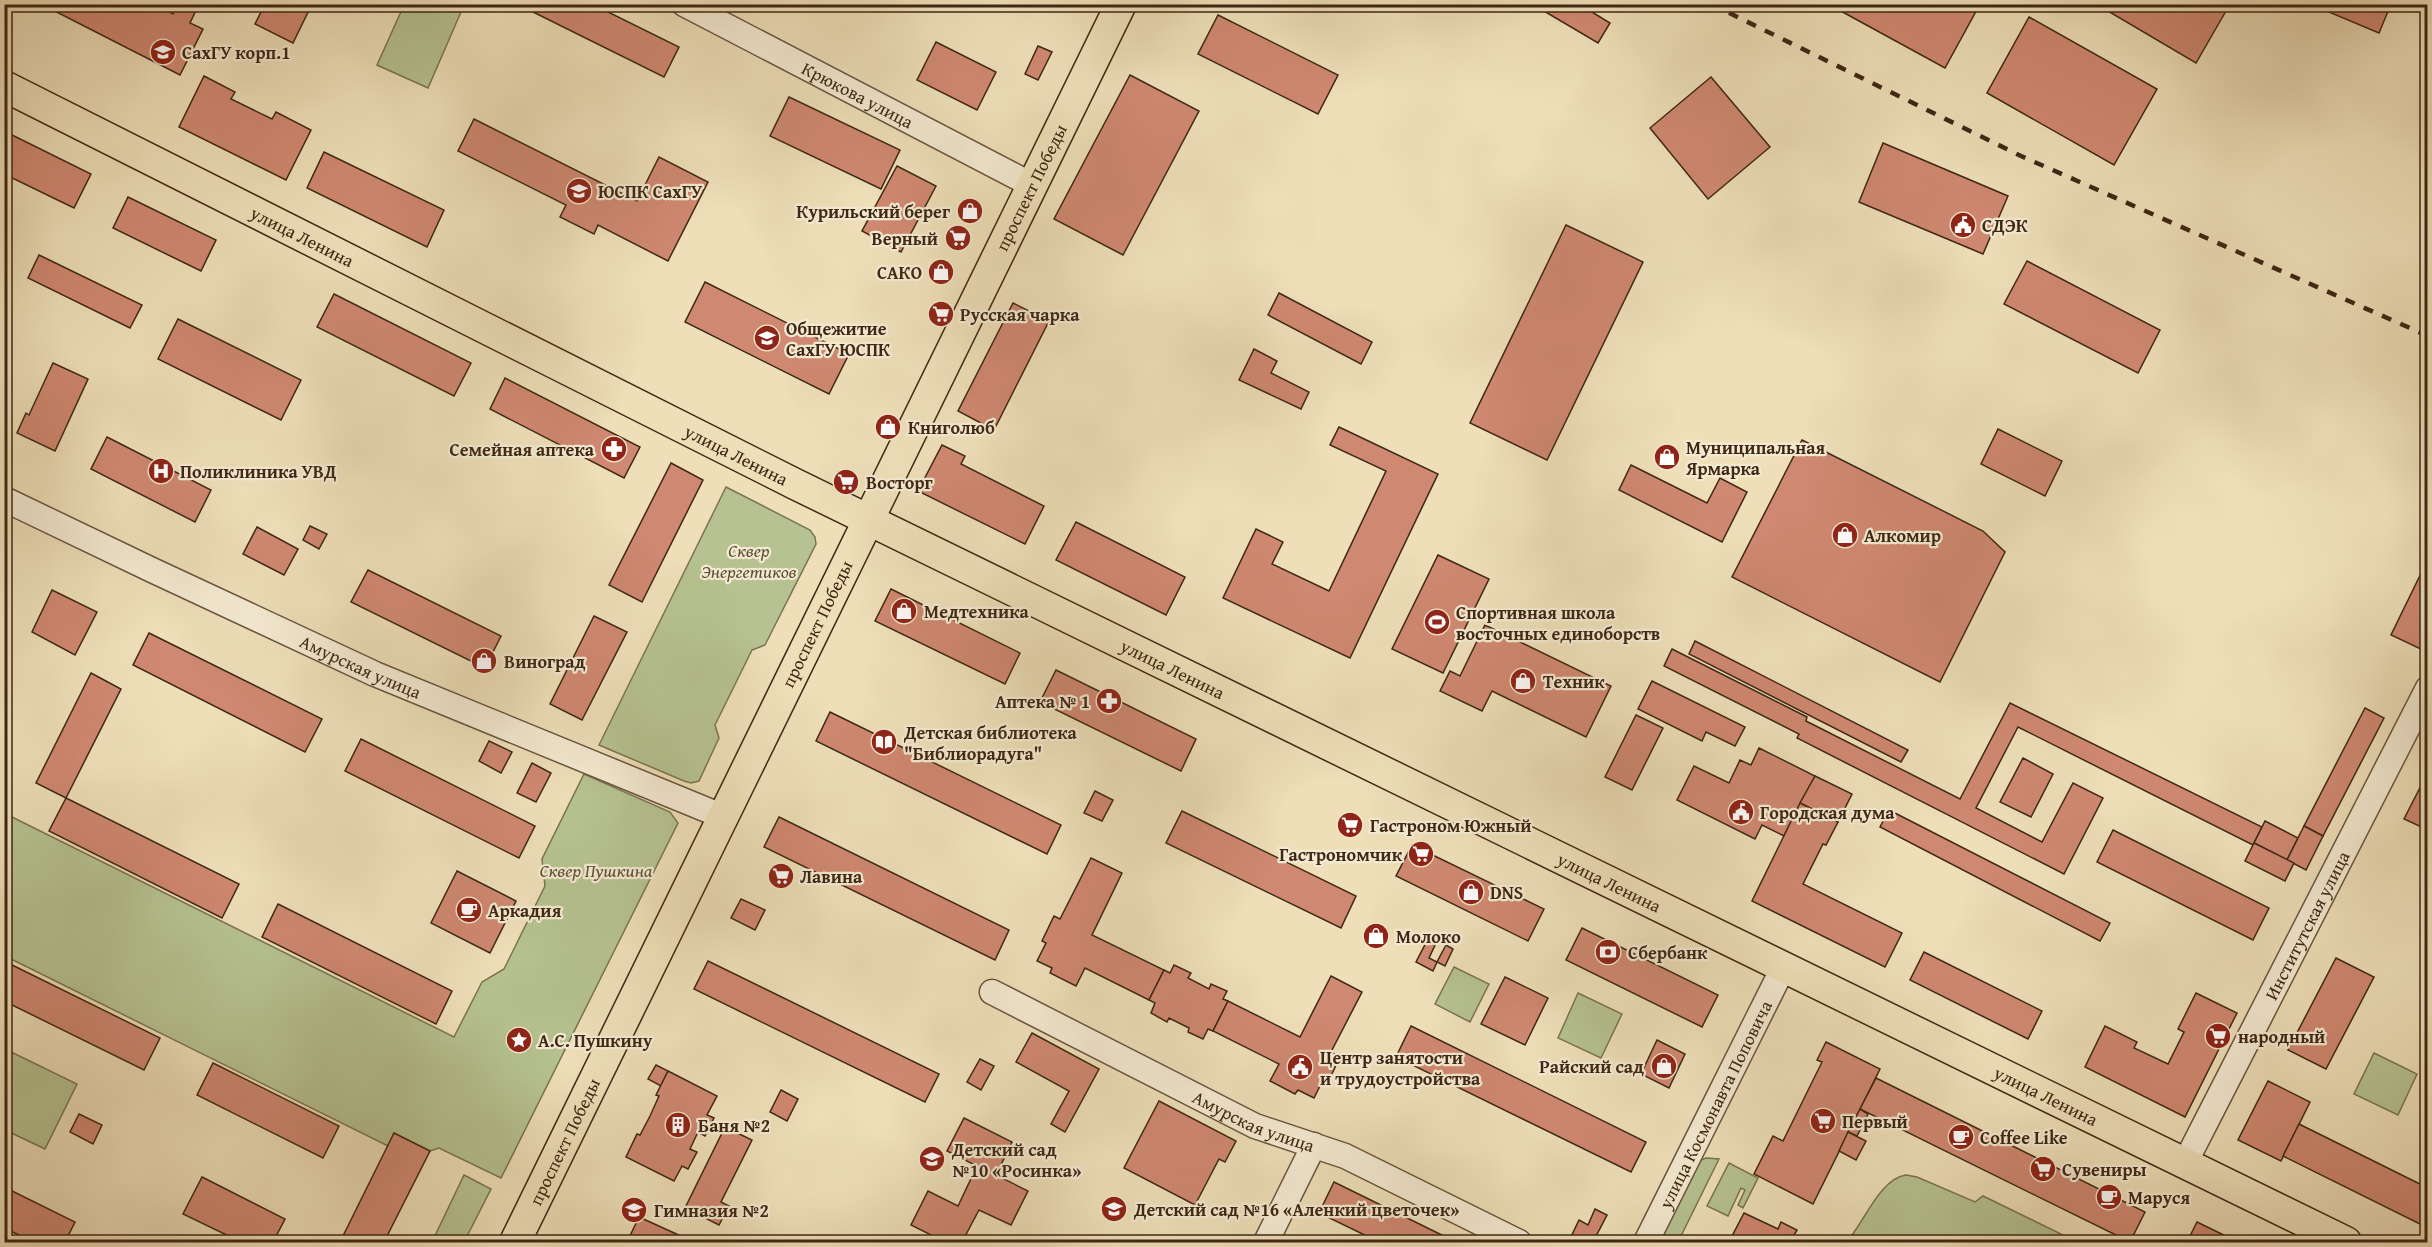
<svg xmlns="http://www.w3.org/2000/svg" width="2432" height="1247" font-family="'Gentium Book Plus',serif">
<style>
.green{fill:#b6c291;stroke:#7a7452;stroke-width:1.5}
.building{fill:#cf8871;stroke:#3e2714;stroke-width:1.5}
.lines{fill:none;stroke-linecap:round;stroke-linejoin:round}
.minor-casing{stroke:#6a553d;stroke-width:27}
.major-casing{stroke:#3e2714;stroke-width:33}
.minor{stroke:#f4ead2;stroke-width:24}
.major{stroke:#eedfb9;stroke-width:30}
.rail{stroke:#3e2714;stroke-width:4.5;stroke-dasharray:10 10;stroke-linecap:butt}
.labels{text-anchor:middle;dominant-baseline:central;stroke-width:4.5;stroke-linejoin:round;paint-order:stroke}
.poi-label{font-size:18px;font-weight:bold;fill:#3e2714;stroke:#f4ead2;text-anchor:start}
.street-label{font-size:18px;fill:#3e2714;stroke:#f4ead2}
.park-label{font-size:18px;font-style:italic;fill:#5c4e33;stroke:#f4ead2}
</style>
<rect width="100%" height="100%" fill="#eedfb9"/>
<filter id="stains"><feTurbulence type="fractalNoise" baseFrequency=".00333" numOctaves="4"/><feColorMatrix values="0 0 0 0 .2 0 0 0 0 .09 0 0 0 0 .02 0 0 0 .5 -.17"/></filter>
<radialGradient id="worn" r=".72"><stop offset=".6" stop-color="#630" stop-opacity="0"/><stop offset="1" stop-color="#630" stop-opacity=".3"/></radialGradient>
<g class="green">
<polygon points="404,5 445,5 461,12 428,88 377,65"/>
<polygon points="726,487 810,530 815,537 816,544 765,645 752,650 715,725 719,738 699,781 691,783 684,781 599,745"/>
<polygon points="584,774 670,812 678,823 501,1178 439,1148 430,1151 394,1133 388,1146 5,956 4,813 454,1037 482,982 504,969 545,886 542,859"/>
<polygon points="1454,967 1489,984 1470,1022 1435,1004"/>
<polygon points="1578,993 1622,1014 1601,1058 1558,1038"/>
<polygon points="5,1049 77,1084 45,1149 5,1130"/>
<polygon points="2374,1053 2417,1074 2398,1115 2354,1094"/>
<polygon points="1706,1158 1719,1159 1678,1242 1659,1242 1699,1161"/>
<polygon points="1729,1163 1758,1178 1743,1208 1738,1205 1745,1190 1741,1188 1728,1216 1707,1206"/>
<polygon points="464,1175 491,1189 464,1242 432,1242"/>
<path d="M1906 1175 1917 1177 1975 1202 1983 1196 2065 1236 2067 1242H1849L1852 1235C1866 1217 1882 1178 1906 1175Z"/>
</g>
<g class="building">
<polygon points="41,4 155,4 173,14 178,4 199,4 190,23 203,29 180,75"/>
<polygon points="265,4 312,4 293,43 255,24"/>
<polygon points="517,4 592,4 679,47 664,77"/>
<polygon points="1532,4 1579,4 1610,23 1598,43"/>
<polygon points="1828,4 1980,4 1945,68"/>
<polygon points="2096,4 2230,4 2196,63"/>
<polygon points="2310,4 2391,4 2379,33"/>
<polygon points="1218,15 1338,75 1318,114 1198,54"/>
<polygon points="2029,17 2157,89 2114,165 1987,93"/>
<polygon points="936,42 996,72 977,110 917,80"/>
<polygon points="1038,46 1052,52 1038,80 1025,74"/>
<polygon points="1130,75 1199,111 1123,255 1054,219"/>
<polygon points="204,76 235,92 231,99 272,119 276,112 311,130 286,180 179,127"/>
<polygon points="1711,77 1770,147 1708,199 1650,128"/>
<polygon points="789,97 900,150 881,189 770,136"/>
<polygon points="474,119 637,201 659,157 708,182 668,261 598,225 594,234 560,217 566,205 458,151"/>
<polygon points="4,131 91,174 74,208 4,174"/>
<polygon points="1883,143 2008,196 1983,254 1859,202"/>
<polygon points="324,152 444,210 427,247 307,188"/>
<polygon points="897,166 936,186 901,252 862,231"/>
<polygon points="128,197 216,240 201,271 113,228"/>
<polygon points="1566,225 1643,262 1547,460 1470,423"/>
<polygon points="39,255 142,305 130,328 28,278"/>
<polygon points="2027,261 2160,330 2138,373 2004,304"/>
<polygon points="705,282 849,354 829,394 685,322"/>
<polygon points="1279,293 1372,342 1361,364 1268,315"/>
<polygon points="334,294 471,363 454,396 317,327"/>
<polygon points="1013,303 1049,321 994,430 958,411"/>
<polygon points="178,319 301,380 281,420 158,359"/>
<polygon points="1254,349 1277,361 1271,373 1309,392 1301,409 1239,380"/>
<polygon points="53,363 88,379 55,451 17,433 26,413 29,415"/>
<polygon points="505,378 640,447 624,478 490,409"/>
<polygon points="1339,427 1438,474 1350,658 1223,598 1256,529 1283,542 1272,564 1329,591 1386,471 1330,445"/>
<polygon points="1998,429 2062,461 2045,496 1981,464"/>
<polygon points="107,437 211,490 195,522 91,469"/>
<polygon points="1802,440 1983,531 2005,552 1940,682 1732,577"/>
<polygon points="942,445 965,456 961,464 1044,506 1025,544 918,491"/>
<polygon points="671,463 703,480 642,602 609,585"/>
<polygon points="1631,465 1707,503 1720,478 1747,492 1722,542 1619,490"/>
<polygon points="1076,522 1185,577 1166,615 1056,560"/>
<polygon points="310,526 327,534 319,549 303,540"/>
<polygon points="257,527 298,549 284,575 243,554"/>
<polygon points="1438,555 1489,579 1443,673 1392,649"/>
<polygon points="2428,559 2428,645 2425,651 2391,635"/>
<polygon points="368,570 501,636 485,668 351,602"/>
<polygon points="891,589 1020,653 1005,684 875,621"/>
<polygon points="52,590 97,612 75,655 32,632"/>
<polygon points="594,616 627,632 582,720 550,704"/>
<polygon points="1485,625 1611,686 1586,737 1492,691 1482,711 1440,691 1450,671 1460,676"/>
<polygon points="149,633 322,719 305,752 133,665"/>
<polygon points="1695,641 1908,750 1901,762 1689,654"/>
<polygon points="1672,649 1807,717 1806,721 1960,799 2010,703 2262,827 2253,845 2018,727 1976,808 2042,842 2073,783 2103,798 2064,874 1797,738 1799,734 1664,666"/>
<polygon points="1056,670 1196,739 1181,771 1040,702"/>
<polygon points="91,673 121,689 66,798 36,783"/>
<polygon points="1652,681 1745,727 1735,746 1706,732 1702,741 1638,709"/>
<polygon points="2365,708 2384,718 2323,836 2304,826"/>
<polygon points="830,712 1061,825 1047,854 816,741"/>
<polygon points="1636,715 1663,728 1632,790 1605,777"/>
<polygon points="361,739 535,826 519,858 345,771"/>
<polygon points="489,741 512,752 501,773 479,761"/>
<polygon points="1759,748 1815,776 1784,836 1762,825 1755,839 1677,800 1694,766 1729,783 1740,760 1751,765"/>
<polygon points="2023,758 2053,774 2031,817 2000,802"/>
<polygon points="532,763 551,773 536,802 517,793"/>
<polygon points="2428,772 2428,830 2404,819"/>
<polygon points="1815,776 1852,794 1838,822 1800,803"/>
<polygon points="1095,791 1113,800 1102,821 1084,813"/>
<polygon points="66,798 239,884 222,918 49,831"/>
<polygon points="1800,803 1838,822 1826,845 1823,844 1803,884 1902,933 1885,967 1752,901"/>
<polygon points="1889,810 2110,923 2100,941 1880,827"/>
<polygon points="1182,811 1356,896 1341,928 1166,843"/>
<polygon points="779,817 1009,930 995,960 764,847"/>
<polygon points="2265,821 2298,838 2287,860 2254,843"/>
<polygon points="2304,826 2323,836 2306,870 2287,860"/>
<polygon points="2113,830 2269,908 2253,940 2097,862"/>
<polygon points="2254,843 2294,863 2285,881 2245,861"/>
<polygon points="1412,845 1544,909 1528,941 1396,876"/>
<polygon points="1091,858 1122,873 1092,935 1164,970 1149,1000 1085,968 1076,986 1050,973 1052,968 1037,961 1046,943 1042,941 1054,916 1060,919"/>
<polygon points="457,871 516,901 490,953 431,923"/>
<polygon points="741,899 765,910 755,930 731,918"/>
<polygon points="278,904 452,991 436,1024 262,937"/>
<polygon points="1582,928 1718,995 1702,1027 1566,960"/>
<polygon points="1429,937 1437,941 1429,958 1437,962 1433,971 1416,962"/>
<polygon points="1446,945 1453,949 1445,966 1437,962"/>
<polygon points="1924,952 2042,1011 2028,1039 1910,980"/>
<polygon points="2336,958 2374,977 2326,1069 2288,1050"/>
<polygon points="4,961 160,1038 144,1070 4,1001"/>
<polygon points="708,961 939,1074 925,1102 694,989"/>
<polygon points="1174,965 1191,973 1188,978 1209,989 1211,984 1227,991 1223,999 1228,1001 1213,1031 1208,1029 1203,1039 1188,1032 1189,1028 1169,1018 1167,1022 1151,1013 1155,1003 1149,1000 1164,970 1170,973"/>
<polygon points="1331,976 1362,992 1331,1052 1340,1057 1326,1086 1321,1084 1314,1098 1298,1090 1295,1094 1270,1081 1279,1064 1213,1031 1228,1001 1300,1037"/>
<polygon points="1505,977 1548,998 1525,1045 1481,1024"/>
<polygon points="2196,993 2237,1013 2185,1117 2085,1067 2105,1026 2137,1042 2134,1048 2168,1064 2184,1032 2178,1029"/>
<polygon points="1411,1026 1646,1142 1631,1172 1396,1057"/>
<polygon points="1032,1033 1099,1069 1065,1132 1051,1124 1069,1091 1016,1062"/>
<polygon points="1657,1040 1685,1054 1669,1088 1641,1074"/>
<polygon points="1826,1042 1880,1069 1813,1204 1754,1174 1773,1136 1783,1141 1822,1062 1817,1060"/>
<polygon points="980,1059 994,1066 981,1090 967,1082"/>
<polygon points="213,1063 339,1126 323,1158 197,1095"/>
<polygon points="656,1065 668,1071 661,1086 648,1079"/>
<polygon points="668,1071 717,1096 707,1115 714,1118 705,1136 698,1132 690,1149 697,1152 688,1169 682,1166 674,1181 626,1157 637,1134 640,1135 650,1116 659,1096 656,1095"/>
<polygon points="1876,1078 2145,1212 2130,1242 1860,1109"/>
<polygon points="2268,1081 2310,1102 2281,1161 2238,1140"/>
<polygon points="781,1090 798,1099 787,1121 770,1112"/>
<polygon points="1159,1101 1236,1141 1225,1162 1219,1159 1195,1205 1124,1168"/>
<polygon points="1860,1109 1868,1114 1857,1136 1848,1132"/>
<polygon points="79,1114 102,1125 93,1144 70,1132"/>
<polygon points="964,1118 1012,1142 996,1175 1028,1191 1011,1225 979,1210 962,1242 940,1242 941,1240 911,1225 928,1191 958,1206 977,1166 947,1151"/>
<polygon points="2299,1124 2428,1188 2428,1228 2283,1156"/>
<polygon points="725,1127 752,1140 721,1202 729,1206 719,1225 685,1208"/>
<polygon points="1848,1132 1866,1141 1856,1160 1839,1151"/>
<polygon points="394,1133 430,1151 384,1242 340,1242"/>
<polygon points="202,1177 285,1219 273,1242 241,1242 183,1214"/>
<polygon points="1334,1182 1456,1242 1379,1242 1319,1213"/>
<polygon points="4,1187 75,1222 65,1242 34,1242 4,1228"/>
<polygon points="1595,1209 1607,1215 1593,1242 1569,1241 1579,1220 1588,1225"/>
<polygon points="1744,1213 1778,1229 1781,1222 1797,1230 1790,1242 1734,1242 1730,1240"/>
<polygon points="639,1217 694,1242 627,1242"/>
<polygon points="2197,1222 2238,1242 2187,1242"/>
</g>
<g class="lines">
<g class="minor-casing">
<g id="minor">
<path id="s1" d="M684 4 1032 185"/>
<path id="s2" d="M4 499 152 570 375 674 724 817"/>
<path id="s3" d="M992 992 1255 1126 1345 1156 1519 1242"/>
<path id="s4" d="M2185 1163 2428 688"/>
<polyline points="1266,1242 1314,1145"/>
<path id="s5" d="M1646 1242 1784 966"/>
</g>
</g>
<g class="major-casing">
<g id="major">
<path id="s6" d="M4 86 795 484 2346 1242"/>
<path id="s7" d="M515 1242C716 829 917 416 1121 4"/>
</g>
</g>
<use href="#minor" class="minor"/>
<use href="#major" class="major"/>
<polyline class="rail" points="1711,4 2021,156 2428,336"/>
</g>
<defs>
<g id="university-disc" transform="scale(1.35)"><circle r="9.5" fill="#8f2418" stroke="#f4ead2"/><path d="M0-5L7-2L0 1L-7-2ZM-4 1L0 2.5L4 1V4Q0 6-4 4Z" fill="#fff"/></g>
<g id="shop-disc" transform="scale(1.35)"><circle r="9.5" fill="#8f2418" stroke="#f4ead2"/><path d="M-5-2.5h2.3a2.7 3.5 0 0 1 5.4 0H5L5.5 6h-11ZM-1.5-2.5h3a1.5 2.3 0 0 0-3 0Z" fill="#fff"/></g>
<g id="civic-disc" transform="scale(1.35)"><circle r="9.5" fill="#8f2418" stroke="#f4ead2"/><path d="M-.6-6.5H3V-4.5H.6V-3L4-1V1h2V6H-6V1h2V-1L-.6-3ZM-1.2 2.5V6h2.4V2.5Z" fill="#fff"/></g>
<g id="supermarket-disc" transform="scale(1.35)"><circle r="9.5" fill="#8f2418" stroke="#f4ead2"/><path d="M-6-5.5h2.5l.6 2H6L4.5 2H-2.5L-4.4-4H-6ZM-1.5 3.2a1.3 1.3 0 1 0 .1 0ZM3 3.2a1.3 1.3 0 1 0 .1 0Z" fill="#fff"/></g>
<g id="pharmacy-disc" transform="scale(1.35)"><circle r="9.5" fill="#8f2418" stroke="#f4ead2"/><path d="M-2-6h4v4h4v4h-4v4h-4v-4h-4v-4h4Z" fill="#fff"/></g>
<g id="hospital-disc" transform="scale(1.35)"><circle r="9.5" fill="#8f2418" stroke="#f4ead2"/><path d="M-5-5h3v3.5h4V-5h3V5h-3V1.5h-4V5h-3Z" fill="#fff"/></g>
<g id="stadium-disc" transform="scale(1.35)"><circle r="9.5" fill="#8f2418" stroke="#f4ead2"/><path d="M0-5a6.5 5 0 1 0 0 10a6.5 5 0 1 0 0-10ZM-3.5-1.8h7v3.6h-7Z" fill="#fff"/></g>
<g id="library-disc" transform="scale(1.35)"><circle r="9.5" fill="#8f2418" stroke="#f4ead2"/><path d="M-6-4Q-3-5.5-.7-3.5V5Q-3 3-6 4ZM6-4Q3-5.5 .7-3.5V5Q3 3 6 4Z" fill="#fff"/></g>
<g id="cafe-disc" transform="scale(1.35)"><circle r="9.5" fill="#8f2418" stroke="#f4ead2"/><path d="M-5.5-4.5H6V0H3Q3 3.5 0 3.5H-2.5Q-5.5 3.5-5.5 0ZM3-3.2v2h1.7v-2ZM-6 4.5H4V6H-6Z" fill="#fff"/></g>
<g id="bank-disc" transform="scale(1.35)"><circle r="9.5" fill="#8f2418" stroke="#f4ead2"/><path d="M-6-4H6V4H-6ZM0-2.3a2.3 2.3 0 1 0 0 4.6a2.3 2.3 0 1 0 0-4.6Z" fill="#fff"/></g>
<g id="sight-disc" transform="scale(1.35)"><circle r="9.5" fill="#8f2418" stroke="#f4ead2"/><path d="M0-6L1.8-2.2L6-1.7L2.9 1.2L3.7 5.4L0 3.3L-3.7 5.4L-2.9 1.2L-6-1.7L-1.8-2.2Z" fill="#fff"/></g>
<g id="building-disc" transform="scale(1.35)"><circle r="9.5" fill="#8f2418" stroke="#f4ead2"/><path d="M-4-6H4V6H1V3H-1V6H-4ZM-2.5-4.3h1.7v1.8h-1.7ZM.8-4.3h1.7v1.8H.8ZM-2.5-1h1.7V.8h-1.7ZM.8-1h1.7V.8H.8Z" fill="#fff"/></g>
<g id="school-disc" transform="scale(1.35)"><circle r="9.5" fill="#8f2418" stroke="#f4ead2"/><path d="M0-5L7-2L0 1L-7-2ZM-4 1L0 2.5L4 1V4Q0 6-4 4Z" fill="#fff"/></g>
</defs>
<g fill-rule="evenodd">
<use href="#university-disc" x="163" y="52"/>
<use href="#university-disc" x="579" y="191"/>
<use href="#shop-disc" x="970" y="211"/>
<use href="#civic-disc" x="1963" y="225"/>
<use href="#supermarket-disc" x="958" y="238"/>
<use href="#shop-disc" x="941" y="272"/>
<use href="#supermarket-disc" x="941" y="314"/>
<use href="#university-disc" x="767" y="338"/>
<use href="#shop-disc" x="888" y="427"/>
<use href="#pharmacy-disc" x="614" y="449"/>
<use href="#shop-disc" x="1667" y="457"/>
<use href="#hospital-disc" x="161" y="471"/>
<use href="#supermarket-disc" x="846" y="482"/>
<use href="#shop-disc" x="1845" y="535"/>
<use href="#shop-disc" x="904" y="611"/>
<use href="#stadium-disc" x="1437" y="622"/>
<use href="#shop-disc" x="484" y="661"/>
<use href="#shop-disc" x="1523" y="681"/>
<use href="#pharmacy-disc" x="1109" y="701"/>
<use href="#library-disc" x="884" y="742"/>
<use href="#civic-disc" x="1741" y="812"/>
<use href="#supermarket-disc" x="1350" y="825"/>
<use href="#supermarket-disc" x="1421" y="854"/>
<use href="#supermarket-disc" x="781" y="876"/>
<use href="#shop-disc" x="1471" y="892"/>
<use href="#cafe-disc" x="469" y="910"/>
<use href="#shop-disc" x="1376" y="936"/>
<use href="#bank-disc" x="1608" y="952"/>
<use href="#supermarket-disc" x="2218" y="1036"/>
<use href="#sight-disc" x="519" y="1040"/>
<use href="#shop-disc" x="1664" y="1066"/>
<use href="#civic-disc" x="1300" y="1067"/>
<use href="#supermarket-disc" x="1823" y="1121"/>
<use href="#building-disc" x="678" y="1125"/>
<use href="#cafe-disc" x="1961" y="1137"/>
<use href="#school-disc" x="932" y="1159"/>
<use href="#supermarket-disc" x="2043" y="1169"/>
<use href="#cafe-disc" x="2109" y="1197"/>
<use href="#school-disc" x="1114" y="1209"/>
<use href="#school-disc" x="634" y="1210"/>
</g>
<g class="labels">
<g class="poi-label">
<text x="182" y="52">СахГУ корп.1</text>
<text x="598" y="191">ЮСПК СахГУ</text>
<text x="950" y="211" text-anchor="end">Курильский берег</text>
<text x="1982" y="225">СДЭК</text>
<text x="938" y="238" text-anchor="end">Верный</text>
<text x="922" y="272" text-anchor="end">САКО</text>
<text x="960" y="314">Русская чарка</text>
<text x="786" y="328">Общежитие<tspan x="786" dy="21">СахГУ ЮСПК</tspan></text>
<text x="908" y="427">Книголюб</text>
<text x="1686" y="447">Муниципальная<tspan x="1686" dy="21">Ярмарка</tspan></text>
<text x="594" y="449" text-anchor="end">Семейная аптека</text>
<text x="180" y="471">Поликлиника УВД</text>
<text x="866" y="482">Восторг</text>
<text x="1864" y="535">Алкомир</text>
<text x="924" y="611">Медтехника</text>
<text x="1456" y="612">Спортивная школа<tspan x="1456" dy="21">восточных единоборств</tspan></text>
<text x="504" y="661">Виноград</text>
<text x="1543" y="681">Техник</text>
<text x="1090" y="701" text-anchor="end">Аптека № 1</text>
<text x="904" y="732">Детская библиотека<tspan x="904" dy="21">"Библиорадуга"</tspan></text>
<text x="1760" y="812">Городская дума</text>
<text x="1370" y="825">Гастроном Южный</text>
<text x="1402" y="854" text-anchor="end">Гастрономчик</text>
<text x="800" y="876">Лавина</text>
<text x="1490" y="892">DNS</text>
<text x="488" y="910">Аркадия</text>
<text x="1396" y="936">Молоко</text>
<text x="1628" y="952">Сбербанк</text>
<text x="2238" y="1036">народный</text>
<text x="538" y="1040">А.С. Пушкину</text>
<text x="1320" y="1057">Центр занятости<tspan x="1320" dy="21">и трудоустройства</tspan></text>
<text x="1644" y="1066" text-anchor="end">Райский сад</text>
<text x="1842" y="1121">Первый</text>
<text x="698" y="1125">Баня №2</text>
<text x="1980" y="1137">Coffee Like</text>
<text x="952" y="1149">Детский сад<tspan x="952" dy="21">№10 «Росинка»</tspan></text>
<text x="2062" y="1169">Сувениры</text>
<text x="2128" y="1197">Маруся</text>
<text x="1134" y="1209">Детский сад №16 «Аленкий цветочек»</text>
<text x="654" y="1210">Гимназия №2</text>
</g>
<g class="street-label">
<text stroke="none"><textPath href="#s1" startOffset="196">Крюкова улица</textPath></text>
<text stroke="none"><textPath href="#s7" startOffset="1174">проспект Победы</textPath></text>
<text stroke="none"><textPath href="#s6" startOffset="334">улица Ленина</textPath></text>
<text stroke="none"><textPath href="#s6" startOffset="820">улица Ленина</textPath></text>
<text stroke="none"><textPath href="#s7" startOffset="688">проспект Победы</textPath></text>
<text stroke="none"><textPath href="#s2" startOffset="394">Амурская улица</textPath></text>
<text stroke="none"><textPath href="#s6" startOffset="1306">улица Ленина</textPath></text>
<text stroke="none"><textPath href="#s6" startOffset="1792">улица Ленина</textPath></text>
<text stroke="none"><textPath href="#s4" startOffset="267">Институтская улица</textPath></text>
<text stroke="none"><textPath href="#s6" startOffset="2278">улица Ленина</textPath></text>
<text stroke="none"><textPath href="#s5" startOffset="154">улица Космонавта Поповича</textPath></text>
<text stroke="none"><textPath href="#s3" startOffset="292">Амурская улица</textPath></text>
<text stroke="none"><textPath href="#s7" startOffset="112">проспект Победы</textPath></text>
</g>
<g class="park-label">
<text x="749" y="550">Сквер<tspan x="749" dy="21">Энергетиков</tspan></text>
<text x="596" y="870">Сквер Пушкина</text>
</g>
</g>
<rect width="2432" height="1247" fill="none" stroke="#eedfb9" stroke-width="24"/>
<rect x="6" y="6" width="2420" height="1235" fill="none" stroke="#3e2714" stroke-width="3"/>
<rect x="12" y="12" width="2408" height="1223" fill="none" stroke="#3e2714" stroke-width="1.5"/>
<rect width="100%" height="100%" filter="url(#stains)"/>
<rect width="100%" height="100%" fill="url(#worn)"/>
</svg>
